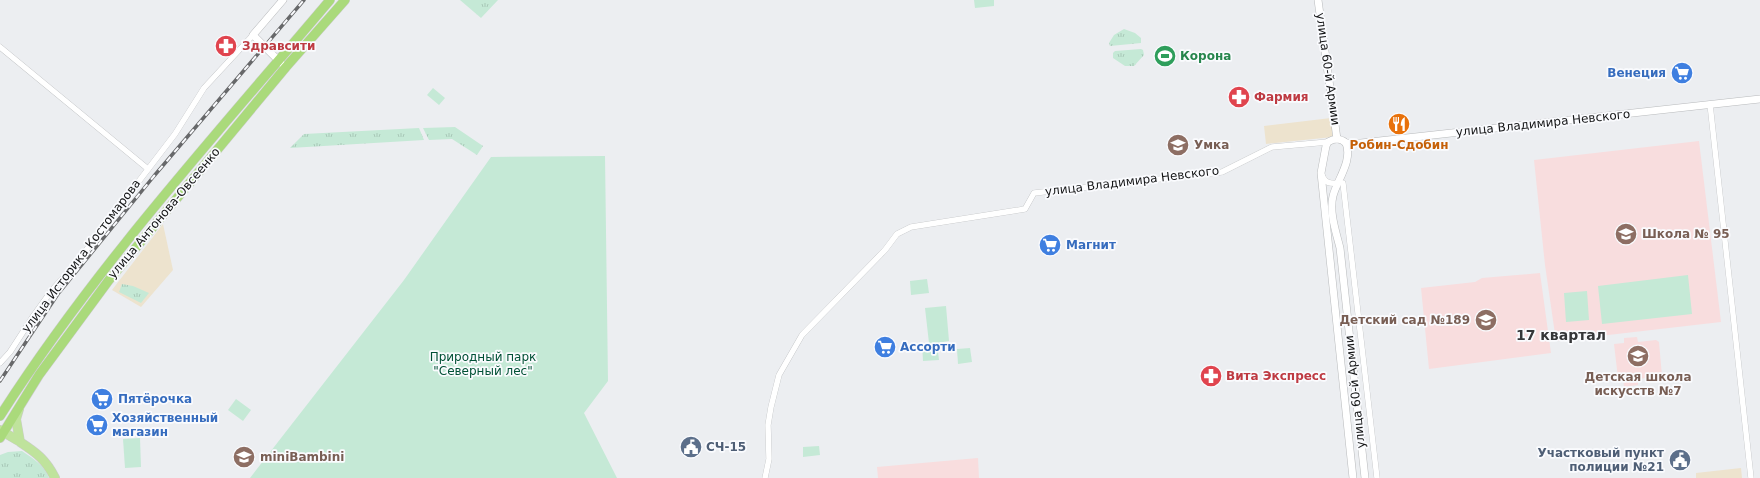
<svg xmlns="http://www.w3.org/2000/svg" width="1760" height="478" font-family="'DejaVu Sans',sans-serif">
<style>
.commercial{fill:#ede3ce}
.education{fill:#f8ddde}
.grass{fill:url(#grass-tufts)}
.park{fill:#c5e9d6}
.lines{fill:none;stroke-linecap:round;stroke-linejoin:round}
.minor-casing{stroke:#b8babc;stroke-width:6}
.tertiary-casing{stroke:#b8babc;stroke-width:8}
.primary-casing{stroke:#cbcccc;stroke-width:10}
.trunk-casing{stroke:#cbcccc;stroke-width:10}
.minor{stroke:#fff;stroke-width:5.5}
.tertiary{stroke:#fff;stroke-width:7}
.primary{stroke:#bfe39c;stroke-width:9}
.trunk{stroke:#aada7b;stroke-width:9}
.rail-casing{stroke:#67686a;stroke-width:3.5}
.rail{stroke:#fafbfe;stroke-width:2;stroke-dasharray:6;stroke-linecap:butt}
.labels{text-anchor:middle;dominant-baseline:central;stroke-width:3.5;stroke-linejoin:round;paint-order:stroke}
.health-label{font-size:12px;font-weight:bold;fill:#be3a42;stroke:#fafbfe;text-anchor:start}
.leisure-label{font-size:12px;font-weight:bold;fill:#27864d;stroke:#fafbfe;text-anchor:start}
.street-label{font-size:12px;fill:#141516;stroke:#fafbfe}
.shop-label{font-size:12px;font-weight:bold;fill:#366cbe;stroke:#fafbfe;text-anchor:start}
.education-label{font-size:12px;font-weight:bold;fill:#785e54;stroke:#fafbfe;text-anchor:start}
.food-label{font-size:12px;font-weight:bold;fill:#c56008;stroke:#fafbfe}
.park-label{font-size:12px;fill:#005035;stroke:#fafbfe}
.service-label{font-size:12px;font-weight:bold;fill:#4e5e75;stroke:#fafbfe;text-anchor:start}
.quarter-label{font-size:14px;font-weight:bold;fill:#353638;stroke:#fafbfe}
</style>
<defs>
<pattern id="grass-tufts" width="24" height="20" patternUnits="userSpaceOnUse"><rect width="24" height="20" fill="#c5e9d6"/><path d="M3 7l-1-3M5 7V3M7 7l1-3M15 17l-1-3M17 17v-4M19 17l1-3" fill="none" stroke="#a8c7b7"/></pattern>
</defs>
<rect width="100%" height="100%" fill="#eceef1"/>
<g class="commercial">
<polygon points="1331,118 1333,137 1266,144 1264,126"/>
<polygon points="163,224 173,270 141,307 112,290"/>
<polygon points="1741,468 1742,478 1696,478 1696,473"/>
</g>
<g class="education">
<polygon points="1699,141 1721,322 1556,341 1545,265 1534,160"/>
<polygon points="1540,273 1551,353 1429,369 1421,288 1475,282 1482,278"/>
<polygon points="1637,337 1638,342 1656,340 1659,342 1662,376 1638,379 1638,385 1624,387 1623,378 1618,378 1614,344 1624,343 1624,338"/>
<polygon points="978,458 979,478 878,478 877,467"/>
</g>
<g class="grass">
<polygon points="460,0 498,0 481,18"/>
<polygon points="1124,29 1135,33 1141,38 1141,43 1110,46 1109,43 1114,35"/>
<polygon points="1141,49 1143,50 1144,55 1134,66 1125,66 1113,58 1113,53 1115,51"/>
<polygon points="455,127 483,146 477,155 452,139 429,140 423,128"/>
<polygon points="419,128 424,140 290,148 304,134"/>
<polygon points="122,284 133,286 149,293 141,303 119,292"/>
<path d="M22 451C34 459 44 465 49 478H0V455L8 452Z"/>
</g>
<g class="park">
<polygon points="974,0 994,0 994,6 975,8"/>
<polygon points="433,88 445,98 439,105 427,95"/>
<polygon points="605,156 608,381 584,413 617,478 250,478 404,280 491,157"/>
<polygon points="1688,275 1692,314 1602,324 1598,286"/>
<polygon points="927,279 929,293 911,295 910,281"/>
<polygon points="1587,291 1589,320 1566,322 1564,293"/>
<polygon points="946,306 949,341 937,343 939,360 923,361 922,344 929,343 925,308"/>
<polygon points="970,348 972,362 958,364 957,349"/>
<polygon points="236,399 251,410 243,421 228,410"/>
<polygon points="140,438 141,467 125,468 123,439"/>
<polygon points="819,446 820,455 803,457 803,447"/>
</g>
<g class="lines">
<g class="minor-casing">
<g id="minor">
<polyline points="0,47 148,169"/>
<polyline points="1710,104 1751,478"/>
<path d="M1322 175C1325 183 1330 184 1338 183"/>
<polyline points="1343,183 1377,478"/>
<polyline points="0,363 10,352 34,315 52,290 74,266 175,134 204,88 253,35"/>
<polyline points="765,478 769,459 768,425 771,407 779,375 802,335 885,250 897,234 911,227 1025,209 1034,193 1222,172 1272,147 1328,142"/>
</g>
</g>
<g class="tertiary-casing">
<g id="tertiary">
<polyline points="1318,0 1337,139"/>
<polyline points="281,63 253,35 283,0"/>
<path d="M1346 143C1353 161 1337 180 1333 196 1329 212 1336 232 1340 248L1365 478"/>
<path d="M1353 478 1321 173 1326 146 1328 142C1335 138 1340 138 1346 143H1361L1760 99"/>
</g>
</g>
<g class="primary-casing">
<g id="primary">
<path d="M19 409 16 419 20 442C37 453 46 460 55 478"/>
<polyline points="0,430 17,440"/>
</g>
</g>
<g class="trunk-casing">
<g id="trunk">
<path d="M0 416C96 266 216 135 330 0"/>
<polyline points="0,438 39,375 109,280 286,67 345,0"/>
</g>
</g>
<use href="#minor" class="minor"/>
<use href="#tertiary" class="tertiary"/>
<use href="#primary" class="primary"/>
<use href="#trunk" class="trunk"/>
<g class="rail-casing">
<polyline id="rail" points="0,381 58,294 154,176 304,0"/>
</g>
<use href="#rail" class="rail"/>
</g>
<defs>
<g id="pharmacy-disc" transform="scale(1.15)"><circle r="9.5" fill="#e0444e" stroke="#fafbfe"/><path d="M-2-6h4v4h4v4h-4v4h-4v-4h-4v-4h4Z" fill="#fff"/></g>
<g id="stadium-disc" transform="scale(1.15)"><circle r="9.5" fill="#2e9e5b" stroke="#fafbfe"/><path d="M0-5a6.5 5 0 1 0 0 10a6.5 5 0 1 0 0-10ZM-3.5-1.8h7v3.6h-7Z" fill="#fff"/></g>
<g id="supermarket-disc" transform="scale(1.15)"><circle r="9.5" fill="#3f7fe0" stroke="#fafbfe"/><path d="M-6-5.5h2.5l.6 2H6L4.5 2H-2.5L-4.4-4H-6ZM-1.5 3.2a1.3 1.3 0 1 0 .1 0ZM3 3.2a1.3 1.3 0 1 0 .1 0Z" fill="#fff"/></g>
<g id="restaurant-disc" transform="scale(1.15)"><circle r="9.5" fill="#e8710a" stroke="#fafbfe"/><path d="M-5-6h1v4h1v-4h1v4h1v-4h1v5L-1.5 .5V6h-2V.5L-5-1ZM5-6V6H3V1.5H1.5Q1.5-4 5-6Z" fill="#fff"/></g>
<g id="school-disc" transform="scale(1.15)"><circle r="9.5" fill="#8d6e63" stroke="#fafbfe"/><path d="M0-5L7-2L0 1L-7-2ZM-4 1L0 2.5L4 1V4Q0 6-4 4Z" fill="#fff"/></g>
<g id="civic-disc" transform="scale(1.15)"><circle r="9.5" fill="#5c6f8a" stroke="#fafbfe"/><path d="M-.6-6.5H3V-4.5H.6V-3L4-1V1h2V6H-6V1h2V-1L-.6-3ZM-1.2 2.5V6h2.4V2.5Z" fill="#fff"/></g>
</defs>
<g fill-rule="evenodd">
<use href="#pharmacy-disc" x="226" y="46"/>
<use href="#stadium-disc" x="1165" y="56"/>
<use href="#supermarket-disc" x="1682" y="73"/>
<use href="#pharmacy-disc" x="1239" y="97"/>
<use href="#restaurant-disc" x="1399" y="124"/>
<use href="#school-disc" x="1178" y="145"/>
<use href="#school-disc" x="1626" y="234"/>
<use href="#supermarket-disc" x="1050" y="245"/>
<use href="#school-disc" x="1486" y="320"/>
<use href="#supermarket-disc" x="885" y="347"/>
<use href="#school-disc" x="1638" y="356"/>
<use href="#pharmacy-disc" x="1211" y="376"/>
<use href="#supermarket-disc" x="102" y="399"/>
<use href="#supermarket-disc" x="97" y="425"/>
<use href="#civic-disc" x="691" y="447"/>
<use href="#school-disc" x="244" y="457"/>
<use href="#civic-disc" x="1680" y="460"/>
</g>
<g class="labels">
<g class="health-label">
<text x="242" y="46">Здравсити</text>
<text x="1254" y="97">Фармия</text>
<text x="1226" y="376">Вита Экспресс</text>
</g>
<g class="leisure-label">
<text x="1180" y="56">Корона</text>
</g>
<g class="street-label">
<text transform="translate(1328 69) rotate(82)">улица 60-й Армии</text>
<text transform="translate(1543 123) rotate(-6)">улица Владимира Невского</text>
<text transform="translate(1132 181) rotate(-7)">улица Владимира Невского</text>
<text transform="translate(164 213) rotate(-50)">улица Антонова-Овсеенко</text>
<text transform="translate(81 256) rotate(-53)">улица Историка Костомарова</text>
<text transform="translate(1355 392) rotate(-96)">улица 60-й Армии</text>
</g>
<g class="shop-label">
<text x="1666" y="73" text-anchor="end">Венеция</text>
<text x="1066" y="245">Магнит</text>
<text x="900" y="347">Ассорти</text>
<text x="118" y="399">Пятёрочка</text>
<text x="112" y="418">Хозяйственный<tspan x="112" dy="14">магазин</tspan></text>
</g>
<g class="education-label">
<text x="1194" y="145">Умка</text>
<text x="1642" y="234">Школа № 95</text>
<text x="1470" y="320" text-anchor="end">Детский сад №189</text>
<text x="1638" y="377" text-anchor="middle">Детская школа<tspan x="1638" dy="14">искусств №7</tspan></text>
<text x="260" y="457">miniBambini</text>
</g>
<g class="food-label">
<text x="1399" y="145">Робин-Сдобин</text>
</g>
<g class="park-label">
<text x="483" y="357">Природный парк<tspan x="483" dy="14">"Северный лес"</tspan></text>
</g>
<g class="service-label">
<text x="706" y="447">СЧ-15</text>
<text x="1664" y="453" text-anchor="end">Участковый пункт<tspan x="1664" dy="14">полиции №21</tspan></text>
</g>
<g class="quarter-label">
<text x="1561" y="335">17 квартал</text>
</g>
</g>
</svg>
